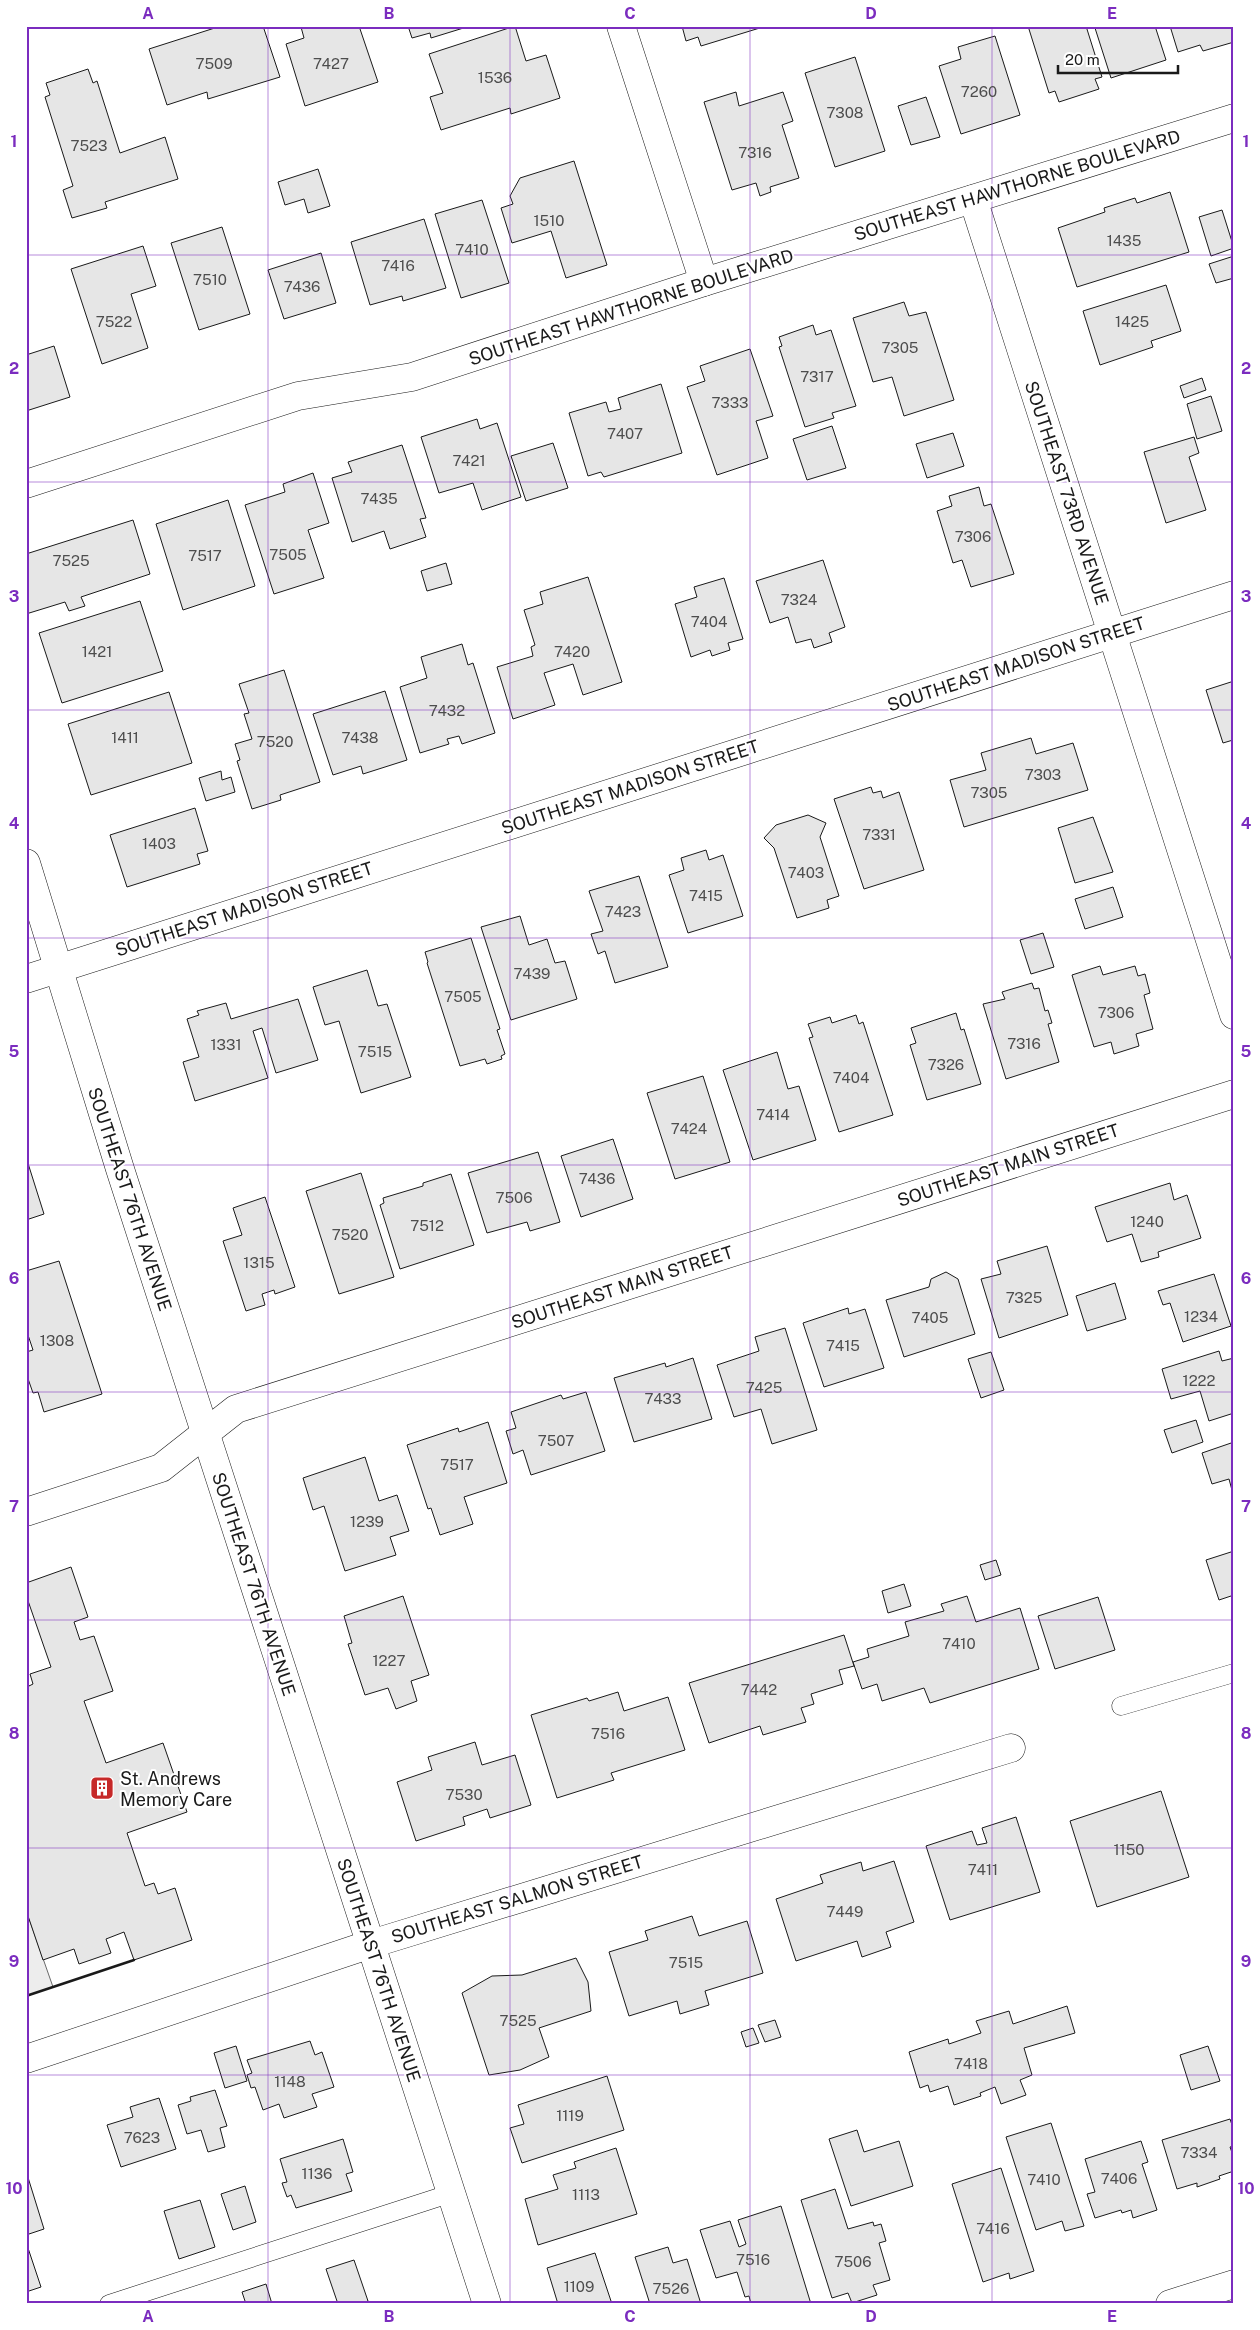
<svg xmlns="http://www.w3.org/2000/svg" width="1260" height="2330" font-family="'Public Sans',sans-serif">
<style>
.green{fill:#ededed;stroke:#6a6a6a}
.building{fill:#e6e6e6;stroke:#1a1a1a}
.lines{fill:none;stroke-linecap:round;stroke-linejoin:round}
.service-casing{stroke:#1a1a1a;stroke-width:19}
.minor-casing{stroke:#1a1a1a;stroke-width:29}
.service{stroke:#fff;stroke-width:18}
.minor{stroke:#fff;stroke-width:28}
.wall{stroke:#1a1a1a;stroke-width:2.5}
.grid{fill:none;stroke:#7b2cbf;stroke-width:1;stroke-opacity:0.55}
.labels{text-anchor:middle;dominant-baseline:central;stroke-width:4;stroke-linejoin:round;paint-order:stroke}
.number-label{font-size:15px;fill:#4d4d4d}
.street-label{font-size:18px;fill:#1a1a1a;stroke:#fff}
.poi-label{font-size:18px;fill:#1a1a1a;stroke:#fff;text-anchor:start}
.neatline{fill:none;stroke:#7b2cbf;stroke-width:2}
.grid-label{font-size:16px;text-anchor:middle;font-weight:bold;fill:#7b2cbf}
</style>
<rect width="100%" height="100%" fill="#fff"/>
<polygon class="green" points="26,1910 53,1987 26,1996"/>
<g class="building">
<polygon points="221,26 263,26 280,77 208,99 207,92 167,105 149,49"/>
<polygon points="359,26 378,82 305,106 286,44 304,38 301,27 303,26"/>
<polygon points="408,26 470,26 431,38 430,33 412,38"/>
<polygon points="515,26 526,61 546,55 560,98 511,114 510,108 441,130 430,97 443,93 429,54"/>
<polygon points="682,26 763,26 763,27 701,46 698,37 686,41"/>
<polygon points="1028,26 1086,26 1102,77 1095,79 1099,89 1059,102 1055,91 1049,93"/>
<polygon points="1100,26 1155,26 1166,60 1111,78 1095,28"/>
<polygon points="1170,26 1234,26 1234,42 1203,51 1200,45 1178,52"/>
<polygon points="995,36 1020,115 961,134 939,66 961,59 958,47"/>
<polygon points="855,57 885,151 835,167 805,73"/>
<polygon points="88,69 93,83 97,81 120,153 165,137 178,179 105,202 107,208 72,218 63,190 73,186 45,97 50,95 46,83"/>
<polygon points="736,92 739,106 783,92 793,121 782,125 799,178 770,187 771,192 760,196 756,183 732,190 704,102"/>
<polygon points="926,97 940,137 911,145 898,106"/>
<polygon points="574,161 607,265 566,278 551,231 512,243 501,208 513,204 510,196 520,178"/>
<polygon points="318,169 330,206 308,213 304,199 285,205 278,182"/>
<polygon points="1170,192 1189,252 1077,287 1058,228 1105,212 1104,208 1135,198 1137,203"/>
<polygon points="482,200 509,283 461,298 435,214"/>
<polygon points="1222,210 1234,248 1211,256 1199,217"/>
<polygon points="424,219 446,288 403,301 402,296 370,305 351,242"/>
<polygon points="222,227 250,314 199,330 171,243"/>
<polygon points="143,246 156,286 131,294 148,348 102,364 71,269"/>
<polygon points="321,253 336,303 284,319 268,270"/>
<polygon points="1234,256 1234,278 1216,283 1209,264"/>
<polygon points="1166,285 1181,331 1151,341 1153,347 1100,365 1083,311"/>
<polygon points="904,302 909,316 926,312 954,400 904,416 892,377 873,382 853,318"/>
<polygon points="813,325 816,335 831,330 856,406 832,413 834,418 805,427 779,347 782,346 779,337"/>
<polygon points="54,346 70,397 26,411 26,355"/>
<polygon points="750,349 773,416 756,421 768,458 717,475 687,387 705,381 700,366"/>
<polygon points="1202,378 1206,390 1184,398 1180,386"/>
<polygon points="661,384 682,453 604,477 601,472 588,476 569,413 606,402 609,412 621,409 618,398"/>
<polygon points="1211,396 1222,431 1197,439 1187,404"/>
<polygon points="477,419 480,429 497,423 521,497 482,510 473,483 439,493 421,437"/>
<polygon points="832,426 846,468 807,480 793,439"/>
<polygon points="953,433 964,466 927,478 916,444"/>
<polygon points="1194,437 1199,453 1189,457 1206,510 1166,523 1144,452"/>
<polygon points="553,443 568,488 526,501 511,456"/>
<polygon points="402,445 426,518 420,519 426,537 390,549 384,531 352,542 332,478 352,472 348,462"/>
<polygon points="313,473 329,523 308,530 324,578 274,594 245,505 285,492 283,484"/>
<polygon points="979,487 984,506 991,504 1014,574 971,587 962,560 953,563 937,511 952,506 949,496"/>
<polygon points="228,500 255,586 183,610 156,524"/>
<polygon points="133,520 150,574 81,597 85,606 69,611 65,602 26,614 26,554"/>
<polygon points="823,560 845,627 829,633 832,642 814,648 811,639 796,643 788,617 770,623 756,581"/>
<polygon points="446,563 452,584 427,591 421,571"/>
<polygon points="588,577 622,682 583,695 573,664 544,673 555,705 513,719 497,667 533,656 531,647 535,645 524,610 543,604 540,592"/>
<polygon points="724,578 743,639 728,643 730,650 712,656 710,650 691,657 675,604 697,597 694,587"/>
<polygon points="140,601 163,671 62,703 39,633"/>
<polygon points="462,644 468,665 473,663 495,733 462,744 459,736 447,739 449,744 420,753 400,687 427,678 421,657"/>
<polygon points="284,670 320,782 280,795 281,800 252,809 237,761 240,760 235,744 252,739 244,714 249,713 239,684"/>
<polygon points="1234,681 1234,743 1233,740 1223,743 1206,690"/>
<polygon points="385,691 407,760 363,774 361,766 333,775 313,714"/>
<polygon points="169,692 192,763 91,795 68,724"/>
<polygon points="1031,738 1036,754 1073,743 1088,790 964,827 950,780 986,770 981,753"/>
<polygon points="221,771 222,780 231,777 235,792 206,801 199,778"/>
<polygon points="871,787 873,793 881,791 883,798 899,792 924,870 864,889 834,799"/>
<polygon points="195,808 208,851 197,854 200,864 127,887 110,835"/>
<polygon points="808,815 826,823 820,837 839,896 827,900 829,908 797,918 774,848 764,838 776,825"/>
<polygon points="1093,817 1113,872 1075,883 1058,828"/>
<polygon points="706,850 709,860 723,855 743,916 688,933 669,875 684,870 681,858"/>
<polygon points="639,876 668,967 615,983 605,951 598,954 591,934 603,931 589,891"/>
<polygon points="1113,887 1123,917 1085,929 1075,899"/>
<polygon points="520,916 529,945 547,939 555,963 565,961 577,999 511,1020 481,927"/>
<polygon points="1043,933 1054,967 1031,974 1020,940"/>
<polygon points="471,938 500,1029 497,1030 505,1054 501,1056 502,1059 487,1064 485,1059 460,1066 427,963 428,962 425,952"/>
<polygon points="1100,966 1103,975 1135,966 1138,976 1145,974 1150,993 1144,995 1153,1029 1136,1034 1139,1046 1114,1054 1111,1042 1094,1047 1072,975"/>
<polygon points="367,970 378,1006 387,1004 411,1077 361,1093 339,1021 325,1025 313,987"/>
<polygon points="1032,983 1034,989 1039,988 1045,1011 1048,1010 1052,1023 1048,1024 1059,1062 1006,1079 983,1004 1005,999 1002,992"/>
<polygon points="298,999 318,1060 276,1073 262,1028 253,1031 268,1078 195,1101 183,1062 199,1057 187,1019 199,1015 197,1011 226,1003 231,1019"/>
<polygon points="956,1013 961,1030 964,1029 981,1084 927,1100 910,1045 916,1043 911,1028"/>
<polygon points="856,1015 859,1024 863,1022 893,1115 839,1132 809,1038 813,1037 808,1024 830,1017 832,1023"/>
<polygon points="777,1052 788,1089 799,1086 816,1140 753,1160 723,1070"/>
<polygon points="703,1076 730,1162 675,1179 647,1093"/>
<polygon points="613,1139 633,1199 581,1217 561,1156"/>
<polygon points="538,1152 560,1222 530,1231 527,1222 487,1233 468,1173"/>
<polygon points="26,1157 44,1214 26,1220"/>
<polygon points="361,1173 394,1277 339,1294 306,1191"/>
<polygon points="451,1174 474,1245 400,1269 380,1205 384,1203 383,1198 423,1186 423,1183"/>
<polygon points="1170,1183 1174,1200 1187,1195 1201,1238 1158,1252 1159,1257 1141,1262 1132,1234 1107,1242 1095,1207"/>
<polygon points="265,1197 295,1287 275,1294 274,1290 262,1294 265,1305 246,1311 223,1241 242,1235 233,1208"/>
<polygon points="1047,1246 1068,1315 999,1338 981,1279 1001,1274 997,1261"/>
<polygon points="59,1261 102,1394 44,1412 38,1392 33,1393 26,1373 26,1352 33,1350 26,1329 26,1271"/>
<polygon points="946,1272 958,1279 975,1334 904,1357 886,1300 929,1287 931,1279"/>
<polygon points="1214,1274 1231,1326 1183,1342 1170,1303 1163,1305 1158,1291"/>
<polygon points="1115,1283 1126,1319 1087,1331 1076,1296"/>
<polygon points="848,1308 849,1314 865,1309 884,1368 824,1387 803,1323"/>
<polygon points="785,1328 817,1430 772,1444 761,1409 734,1417 717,1365 759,1351 755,1337"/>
<polygon points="1219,1351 1222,1361 1234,1358 1234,1413 1209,1421 1200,1391 1171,1399 1162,1369"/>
<polygon points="991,1352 1004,1390 981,1398 968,1359"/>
<polygon points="693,1358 712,1419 634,1442 614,1378 665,1363 666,1367"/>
<polygon points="586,1392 605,1451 531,1475 523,1450 513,1454 506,1431 516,1428 511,1412 561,1395 563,1399"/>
<polygon points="1196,1420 1203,1442 1172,1453 1164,1430"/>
<polygon points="488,1422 507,1483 464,1497 473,1524 440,1535 431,1508 428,1509 407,1445 458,1428 459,1432"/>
<polygon points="1234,1442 1234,1494 1233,1494 1229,1479 1212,1484 1202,1453"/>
<polygon points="365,1457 379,1501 397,1495 409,1531 390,1537 396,1555 345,1571 324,1506 313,1510 303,1478"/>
<polygon points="1234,1551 1234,1595 1219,1600 1206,1560"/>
<polygon points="996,1560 1001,1575 985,1580 980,1565"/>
<polygon points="71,1567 88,1617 74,1622 80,1640 94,1636 113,1691 84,1701 106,1763 163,1743 187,1812 127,1833 145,1886 154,1883 158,1894 175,1888 192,1940 134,1960 124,1932 106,1939 111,1953 79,1964 74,1949 43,1960 26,1910 26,1679 29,1686 33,1684 30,1674 51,1667 26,1595 26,1583"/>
<polygon points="904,1584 911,1606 888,1613 882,1591"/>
<polygon points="403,1596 429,1675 411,1681 417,1701 396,1709 388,1688 365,1695 348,1644 352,1643 344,1616"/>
<polygon points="967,1596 976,1622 1020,1608 1039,1669 930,1703 924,1688 882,1701 877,1684 862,1689 853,1662 869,1657 867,1649 909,1636 905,1622 944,1611 941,1604"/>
<polygon points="1098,1597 1115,1650 1055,1669 1038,1616"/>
<polygon points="844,1635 854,1666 839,1670 843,1684 811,1694 814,1704 801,1708 806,1722 763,1735 760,1726 709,1743 689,1683"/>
<polygon points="618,1692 624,1711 668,1697 685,1750 611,1773 614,1780 557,1798 531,1715 587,1698 589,1701"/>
<polygon points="475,1742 482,1765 515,1755 531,1805 490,1818 487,1809 463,1817 465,1825 416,1841 397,1782 432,1770 428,1757"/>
<polygon points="1161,1791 1189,1877 1097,1907 1070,1821"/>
<polygon points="1016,1817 1040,1892 950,1920 926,1846 972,1831 977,1845 987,1843 982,1828"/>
<polygon points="894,1861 914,1922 886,1932 891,1947 862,1957 857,1941 796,1961 776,1899 823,1883 820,1875 861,1862 863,1871"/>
<polygon points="692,1916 699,1936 747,1921 763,1973 705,1991 709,2005 680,2014 677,2001 629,2016 609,1952 648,1940 645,1931"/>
<polygon points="576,1958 588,1982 591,2011 539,2028 549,2057 520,2070 489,2075 462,1993 492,1976 522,1975"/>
<polygon points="1067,2006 1075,2033 1024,2048 1032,2075 1020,2080 1026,2095 1001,2104 995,2087 980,2093 981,2096 954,2105 948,2086 930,2092 928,2085 920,2088 909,2052 948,2039 949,2044 981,2033 976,2021 1009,2011 1013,2024"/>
<polygon points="775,2020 781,2037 765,2042 758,2025"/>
<polygon points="753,2028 759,2043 746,2047 741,2032"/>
<polygon points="310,2041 315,2055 322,2052 334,2087 312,2094 317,2107 284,2118 279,2104 263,2110 255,2087 251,2088 247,2075 252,2073 247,2060"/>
<polygon points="236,2046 247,2081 225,2088 214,2053"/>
<polygon points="1208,2046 1220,2081 1191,2090 1180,2055"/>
<polygon points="607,2076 624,2130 522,2163 510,2128 524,2124 518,2105"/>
<polygon points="215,2090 227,2126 220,2128 225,2147 208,2152 201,2130 187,2134 178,2105 191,2101 190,2097"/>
<polygon points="159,2098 176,2149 121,2167 107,2125 133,2117 130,2107"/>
<polygon points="1230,2119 1234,2131 1234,2146 1230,2147 1234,2158 1234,2171 1219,2176 1220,2179 1197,2187 1197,2183 1177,2189 1162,2140"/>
<polygon points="1051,2123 1084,2226 1065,2231 1062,2221 1036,2230 1006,2137"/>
<polygon points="857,2130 864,2152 899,2141 913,2186 851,2206 829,2139"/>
<polygon points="343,2139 353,2172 346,2174 352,2191 296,2208 291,2195 287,2197 282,2183 287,2182 280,2159"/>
<polygon points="1141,2141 1148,2162 1142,2164 1157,2210 1133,2218 1131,2210 1122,2213 1121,2210 1095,2218 1087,2194 1095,2192 1085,2159"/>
<polygon points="616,2148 637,2214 538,2245 525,2199 558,2189 553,2175 576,2168 574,2162"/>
<polygon points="1001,2168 1034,2271 1010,2279 1009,2273 983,2282 952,2184"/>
<polygon points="26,2171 44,2229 26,2235"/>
<polygon points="245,2186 256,2222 233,2230 221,2194"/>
<polygon points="835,2189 848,2229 873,2222 874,2226 881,2224 886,2241 879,2243 890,2280 873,2285 877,2295 852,2303 848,2293 832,2298 801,2200"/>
<polygon points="200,2200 215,2247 179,2259 164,2211"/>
<polygon points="781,2206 811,2304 751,2304 749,2296 745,2297 737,2272 716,2278 700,2230 730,2221 739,2247 746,2244 738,2220"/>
<polygon points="26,2242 41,2287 26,2292"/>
<polygon points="668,2247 673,2263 687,2259 701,2304 650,2304 635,2257"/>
<polygon points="595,2253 612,2304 558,2304 547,2268"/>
<polygon points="354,2260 368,2301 359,2304 338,2304 326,2269"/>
<polygon points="266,2284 272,2304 246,2304 242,2292"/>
</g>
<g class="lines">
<g class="service-casing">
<g id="service">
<polyline points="1121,1706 1234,1673"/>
<polyline points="109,2304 452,2193"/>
</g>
</g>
<g class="minor-casing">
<g id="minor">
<polyline points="621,26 704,282"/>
<polyline points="973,199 1234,1015"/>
<polyline points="26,484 298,396 412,377 704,282 1234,118"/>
<polyline points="26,863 120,1169 487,2304"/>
<polyline points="26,979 1234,595"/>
<polyline points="26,1512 161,1468 236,1409 1234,1094"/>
<polyline points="26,2059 371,1944 1011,1748"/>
<polyline points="1170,2304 1234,2284"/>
</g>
</g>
<use href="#service" class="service"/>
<use href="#minor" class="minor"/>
<polyline class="wall" points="26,1996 134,1960"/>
</g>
<path class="grid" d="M268 26V2304M510 26V2304M750 26V2304M992 26V2304M26 255H1234M26 482H1234M26 710H1234M26 938H1234M26 1165H1234M26 1392H1234M26 1620H1234M26 1848H1234M26 2075H1234"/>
<defs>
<g id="building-square" transform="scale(1.25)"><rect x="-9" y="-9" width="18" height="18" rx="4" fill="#c62828" stroke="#fff"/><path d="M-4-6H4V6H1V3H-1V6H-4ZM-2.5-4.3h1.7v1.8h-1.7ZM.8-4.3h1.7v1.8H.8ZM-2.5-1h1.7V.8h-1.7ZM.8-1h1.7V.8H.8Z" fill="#fff"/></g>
</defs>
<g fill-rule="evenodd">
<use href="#building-square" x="102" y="1788"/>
</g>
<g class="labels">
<g class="number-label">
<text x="214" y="63">7509</text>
<text x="331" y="63">7427</text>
<text x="495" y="77">1536</text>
<text x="979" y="91">7260</text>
<text x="845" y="112">7308</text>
<text x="89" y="145">7523</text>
<text x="755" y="152">7316</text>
<text x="549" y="220">1510</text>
<text x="1124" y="240">1435</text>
<text x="472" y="249">7410</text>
<text x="398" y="265">7416</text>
<text x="210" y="279">7510</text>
<text x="302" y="286">7436</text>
<text x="114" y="321">7522</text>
<text x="1132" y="321">1425</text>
<text x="900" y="347">7305</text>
<text x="817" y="376">7317</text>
<text x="730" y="402">7333</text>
<text x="625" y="433">7407</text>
<text x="469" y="460">7421</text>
<text x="379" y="498">7435</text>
<text x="973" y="536">7306</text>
<text x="288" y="554">7505</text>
<text x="205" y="555">7517</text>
<text x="71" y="560">7525</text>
<text x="799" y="599">7324</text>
<text x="709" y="621">7404</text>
<text x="97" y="651">1421</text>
<text x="572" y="651">7420</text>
<text x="447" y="710">7432</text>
<text x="125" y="737">1411</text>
<text x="360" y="737">7438</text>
<text x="275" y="741">7520</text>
<text x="1043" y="774">7303</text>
<text x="989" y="792">7305</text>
<text x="879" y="834">7331</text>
<text x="159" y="843">1403</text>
<text x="806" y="872">7403</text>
<text x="706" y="895">7415</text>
<text x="623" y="911">7423</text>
<text x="532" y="973">7439</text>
<text x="463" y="996">7505</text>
<text x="1116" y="1012">7306</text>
<text x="1024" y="1043">7316</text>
<text x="226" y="1044">1331</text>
<text x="375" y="1051">7515</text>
<text x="946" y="1064">7326</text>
<text x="851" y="1077">7404</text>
<text x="773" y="1114">7414</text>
<text x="689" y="1128">7424</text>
<text x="597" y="1178">7436</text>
<text x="514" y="1197">7506</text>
<text x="1147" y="1221">1240</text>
<text x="427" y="1225">7512</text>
<text x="350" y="1234">7520</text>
<text x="259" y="1262">1315</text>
<text x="1024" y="1297">7325</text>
<text x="1201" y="1316">1234</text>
<text x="930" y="1317">7405</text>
<text x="57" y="1340">1308</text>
<text x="843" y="1345">7415</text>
<text x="1199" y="1380">1222</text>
<text x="764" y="1387">7425</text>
<text x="663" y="1398">7433</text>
<text x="556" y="1440">7507</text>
<text x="457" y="1464">7517</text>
<text x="367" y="1521">1239</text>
<text x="959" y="1643">7410</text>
<text x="389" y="1660">1227</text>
<text x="759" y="1689">7442</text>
<text x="608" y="1733">7516</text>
<text x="464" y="1794">7530</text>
<text x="1129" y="1849">1150</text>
<text x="983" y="1869">7411</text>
<text x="845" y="1911">7449</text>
<text x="686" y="1962">7515</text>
<text x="518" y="2020">7525</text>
<text x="971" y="2063">7418</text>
<text x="290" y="2081">1148</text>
<text x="570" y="2115">1119</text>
<text x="142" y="2137">7623</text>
<text x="1199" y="2152">7334</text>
<text x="317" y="2173">1136</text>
<text x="1119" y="2178">7406</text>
<text x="1044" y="2179">7410</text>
<text x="586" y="2194">1113</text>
<text x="993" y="2228">7416</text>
<text x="753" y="2259">7516</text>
<text x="853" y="2261">7506</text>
<text x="579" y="2286">1109</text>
<text x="671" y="2288">7526</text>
</g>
<g class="street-label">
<text transform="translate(1017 185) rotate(-17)">SOUTHEAST HAWTHORNE BOULEVARD</text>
<text transform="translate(631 307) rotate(-18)">SOUTHEAST HAWTHORNE BOULEVARD</text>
<text transform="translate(1067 493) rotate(72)">SOUTHEAST 73RD AVENUE</text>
<text transform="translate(1016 664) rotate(-18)">SOUTHEAST MADISON STREET</text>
<text transform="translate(630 787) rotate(-18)">SOUTHEAST MADISON STREET</text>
<text transform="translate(244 909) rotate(-18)">SOUTHEAST MADISON STREET</text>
<text transform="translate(1008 1165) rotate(-18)">SOUTHEAST MAIN STREET</text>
<text transform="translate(130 1199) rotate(72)">SOUTHEAST 76TH AVENUE</text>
<text transform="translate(622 1287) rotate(-18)">SOUTHEAST MAIN STREET</text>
<text transform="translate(254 1584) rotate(72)">SOUTHEAST 76TH AVENUE</text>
<text transform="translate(517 1899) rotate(-17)">SOUTHEAST SALMON STREET</text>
<text transform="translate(379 1970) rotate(72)">SOUTHEAST 76TH AVENUE</text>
</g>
<g class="poi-label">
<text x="120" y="1778">St. Andrews<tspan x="120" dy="21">Memory Care</tspan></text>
</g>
</g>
<rect width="1260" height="2330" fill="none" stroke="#ffffff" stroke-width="55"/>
<path d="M1058 65v8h120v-8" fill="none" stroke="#1a1a1a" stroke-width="2.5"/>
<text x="1065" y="65" font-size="15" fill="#1a1a1a" stroke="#ffffff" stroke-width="4" paint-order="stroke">20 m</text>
<rect x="28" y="28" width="1204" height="2274" class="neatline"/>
<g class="grid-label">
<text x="148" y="19">A</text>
<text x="389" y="19">B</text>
<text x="630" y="19">C</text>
<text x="871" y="19">D</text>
<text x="1112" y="19">E</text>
<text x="14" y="147">1</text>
<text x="1246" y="147">1</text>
<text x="14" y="374">2</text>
<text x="1246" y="374">2</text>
<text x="14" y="602">3</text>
<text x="1246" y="602">3</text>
<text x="14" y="829">4</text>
<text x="1246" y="829">4</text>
<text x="14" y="1057">5</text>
<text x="1246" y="1057">5</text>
<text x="14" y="1284">6</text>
<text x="1246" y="1284">6</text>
<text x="14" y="1512">7</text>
<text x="1246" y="1512">7</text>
<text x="14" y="1739">8</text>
<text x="1246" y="1739">8</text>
<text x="14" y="1967">9</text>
<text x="1246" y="1967">9</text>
<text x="14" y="2194">10</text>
<text x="1246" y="2194">10</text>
<text x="148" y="2322">A</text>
<text x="389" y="2322">B</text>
<text x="630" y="2322">C</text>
<text x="871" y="2322">D</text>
<text x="1112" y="2322">E</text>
</g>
</svg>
